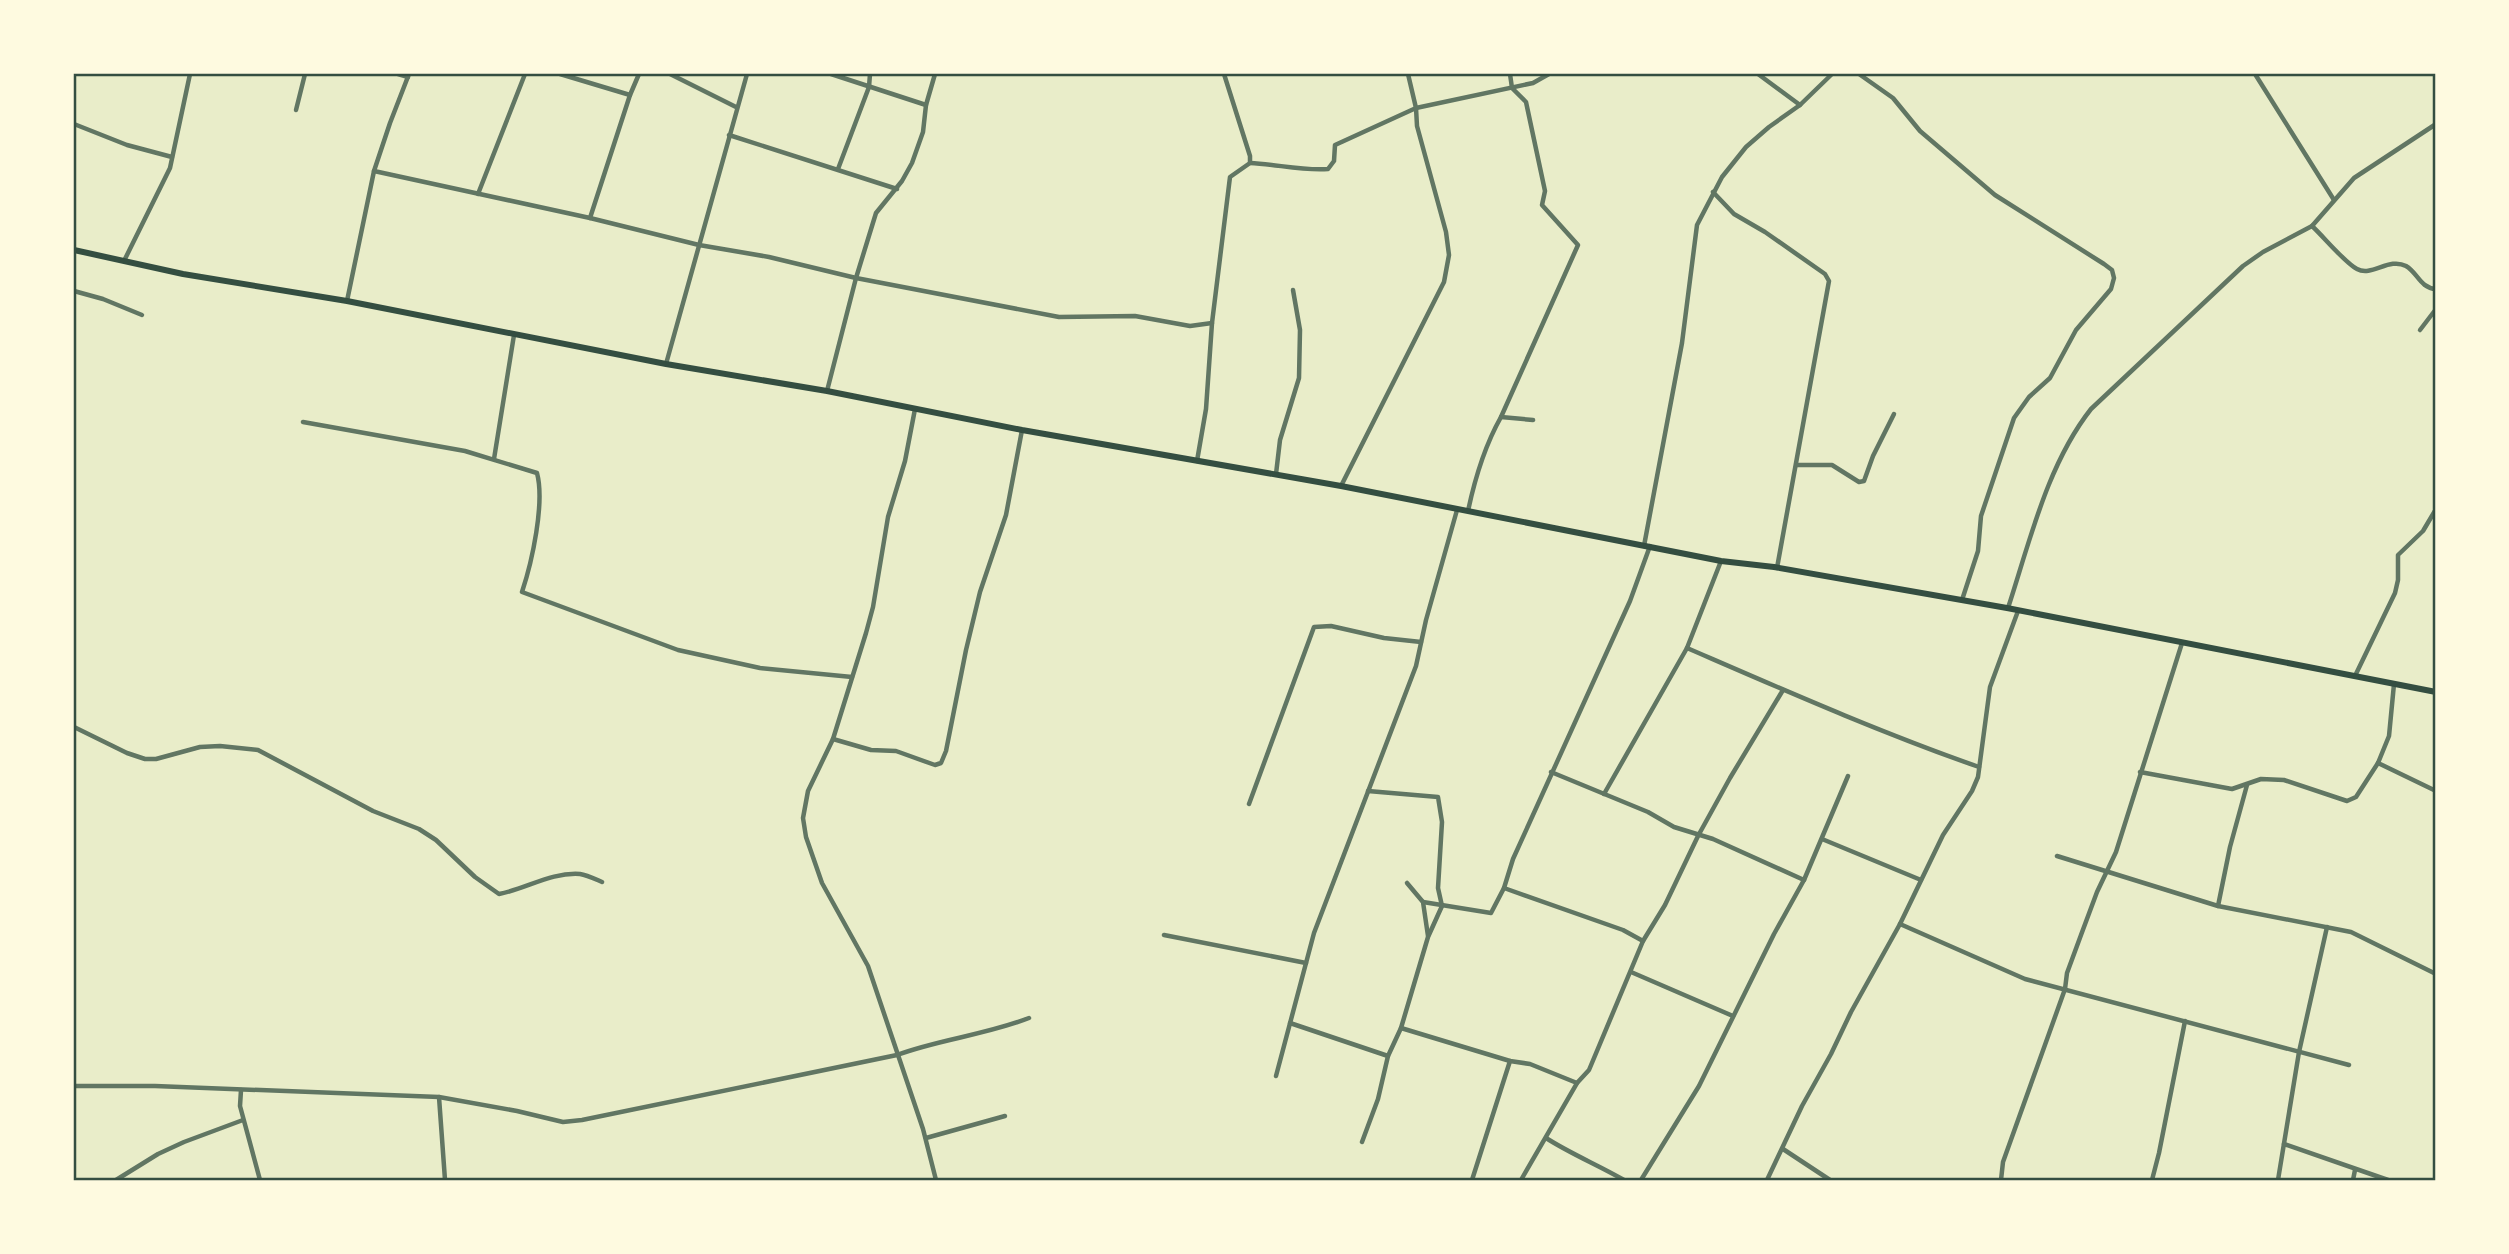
<svg xmlns="http://www.w3.org/2000/svg" width="2509" height="1254" font-family="'Fira Sans Condensed',sans-serif">
<style>
.lines{fill:none;stroke-linecap:round;stroke-linejoin:round}
.minor{stroke:#617663;stroke-width:4.5}
.secondary{stroke:#344e41;stroke-width:6}
.neatline{fill:none;stroke:#344e41;stroke-width:2.5}
</style>
<rect width="100%" height="100%" fill="#e9edc9"/>
<g class="lines">
<g class="minor">
<polyline points="398,74 408,77"/>
<polyline points="560,74 630,95"/>
<polyline points="670,74 736,107"/>
<polyline points="831,74 926,105"/>
<polyline points="1758,74 1800,105"/>
<polyline points="1859,74 1893,98 1920,131 1995,195 2104,264 2112,270 2114,278 2111,289 2076,330 2050,378 2029,397 2014,418 1981,516 1978,551 1962,600"/>
<polyline points="2255,74 2334,200"/>
<polyline points="296,110 305,74"/>
<polyline points="74,124 127,145 172,157"/>
<polyline points="729,135 897,189"/>
<path d="M1250 163C1276 164 1302 171 1328 169L1334 161 1335 145 1416 108 1533 83 1549 74"/>
<polyline points="838,169 869,87 870,74"/>
<polyline points="374,171 590,218 699,245 769,257 856,278 1059,317 1135,316 1190,326 1212,323"/>
<polyline points="1713,192 1734,214 1765,232 1825,274 1829,281 1777,568"/>
<polyline points="478,194 525,74"/>
<polyline points="590,218 630,95 639,74"/>
<path d="M2312 226C2323 236 2345 263 2357 269 2372 277 2389 257 2406 266 2418 273 2420 288 2436 289"/>
<polyline points="124,261 170,168 190,74"/>
<polyline points="74,291 103,299 142,315"/>
<polyline points="347,301 374,171 390,123 409,74"/>
<polyline points="2420,330 2436,309"/>
<polyline points="666,364 747,74"/>
<polyline points="827,391 856,278 876,213 902,181 912,163 923,132 926,105 935,74"/>
<polyline points="915,409 905,461 888,517 873,607 866,633 833,739 808,791 803,818 806,837 822,883 868,966 923,1129 936,1180"/>
<polyline points="1501,417 1533,420"/>
<path d="M303 422 465 451 537 473C545 503 532 562 522 592L678 650 760 668 852 677"/>
<polyline points="494,459 514,335"/>
<polyline points="1197,461 1206,409 1212,323 1230,177 1250,163 1250,156 1224,74"/>
<polyline points="1797,465 1832,465 1859,482 1864,481 1873,456 1894,414"/>
<polyline points="1276,474 1280,440 1299,378 1300,330 1293,290"/>
<polyline points="1341,486 1444,282 1449,255 1446,232 1417,126 1416,108 1408,74"/>
<path d="M1468 511C1475 478 1484 447 1501 417L1578 245 1542 205 1545 191 1526 102 1512 88 1510 74"/>
<polyline points="1644,546 1682,343 1697,225 1722,177 1746,147 1769,127 1800,105 1832,74"/>
<path d="M2008 608C2030 541 2047 465 2091 409L2243 266 2263 252 2312 226 2354 178 2436 124"/>
<path d="M1687 648C1784 690 1879 732 1979 767"/>
<polyline points="2355,676 2395,593 2398,580 2398,555 2423,531 2436,509"/>
<path d="M74 727 127 753 145 759H156L200 747 220 746 258 750 373 811 419 829 436 840 475 877 499 894C526 889 551 872 580 874 587 875 595 879 602 882"/>
<polyline points="833,739 871,750 896,751 935,765 941,763 946,751 966,650 980,592 1006,515 1022,430"/>
<polyline points="2378,763 2436,791"/>
<polyline points="1551,772 1648,812 1674,827 1713,839 1804,880"/>
<polyline points="2140,772 2232,789 2261,779 2284,780 2347,801 2356,797 2378,763 2389,736 2394,684"/>
<polyline points="1604,794 1687,648 1721,561"/>
<polyline points="1249,804 1314,627 1331,626 1384,638 1421,642"/>
<polyline points="1822,839 1921,880"/>
<polyline points="2057,856 2218,906 2351,932 2436,974"/>
<polyline points="1407,883 1423,902 1428,936"/>
<polyline points="1504,888 1623,930 1643,941"/>
<polyline points="1423,902 1491,913 1504,888 1513,859 1630,601 1650,546"/>
<polyline points="2218,906 2230,847 2247,785"/>
<polyline points="1900,924 2025,979 2349,1065"/>
<polyline points="1164,935 1306,963"/>
<polyline points="1631,972 1733,1016"/>
<polyline points="1290,1023 1388,1056"/>
<polyline points="1401,1028 1510,1061 1530,1064 1577,1083"/>
<polyline points="1276,1076 1314,933 1416,666 1426,620 1457,510"/>
<path d="M74 1086H155L439 1097 517 1111 563 1122 582 1120 897 1055C940 1039 986 1035 1029 1018"/>
<polyline points="241,1090 240,1106 260,1180"/>
<polyline points="439,1097 445,1180"/>
<polyline points="926,1138 1005,1116"/>
<path d="M1546 1138C1571 1154 1598 1165 1624 1180"/>
<polyline points="1362,1142 1378,1099 1388,1056 1401,1028 1428,937 1442,906 1438,888 1442,822 1438,797 1368,791"/>
<polyline points="2284,1144 2388,1180"/>
<polyline points="1783,1149 1830,1180"/>
<polyline points="116,1180 158,1154 184,1142 243,1120"/>
<polyline points="1472,1180 1510,1061"/>
<polyline points="1521,1180 1577,1083 1589,1070 1643,941 1665,905 1698,836 1730,778 1783,690"/>
<polyline points="1641,1180 1699,1086 1774,934 1804,880 1848,776"/>
<polyline points="1767,1180 1802,1106 1831,1054 1851,1012 1900,924 1943,835 1972,791 1978,777 1990,687 2018,611"/>
<polyline points="2001,1180 2003,1162 2065,989 2067,973 2081,935 2097,892 2116,852 2182,643"/>
<polyline points="2152,1180 2159,1153 2185,1021"/>
<polyline points="2278,1180 2299,1052 2327,927"/>
<polyline points="2353,1180 2355,1170"/>
</g>
<polyline class="secondary" points="74,250 183,274 347,301 666,364 827,391 1022,430 1341,486 1721,561 1774,567 2007,608 2436,692"/>
</g>
<rect width="2509" height="1254" fill="none" stroke="#fefae0" stroke-width="150"/>
<rect x="75" y="75" width="2359" height="1104" class="neatline"/>
</svg>
